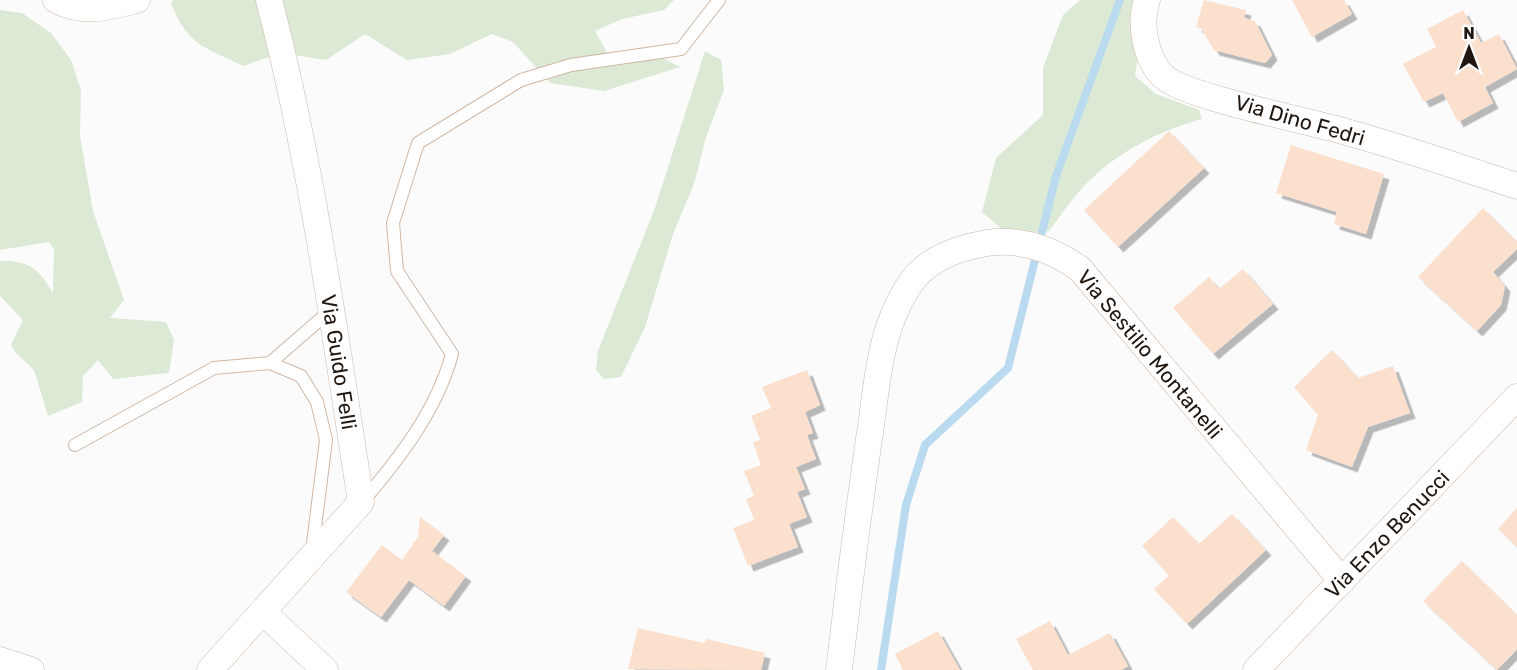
<svg xmlns="http://www.w3.org/2000/svg" width="1517" height="670" font-family="Rubik,sans-serif">
<style>
.green{fill:#dbe9d5}
.lines{fill:none;stroke-linecap:round;stroke-linejoin:round}
.stream{stroke:#b9daef;stroke-width:8}
.building{fill:#fbe0ce;filter:url(#shadow)}
.lane-casing{stroke:#d0b7a4;stroke-width:14}
.street-casing{stroke:#d0b7a4;stroke-width:27}
.lane{stroke:#fff;stroke-width:12}
.street{stroke:#fff;stroke-width:26}
.labels{text-anchor:middle;dominant-baseline:central;stroke-width:5;stroke-linejoin:round;paint-order:stroke}
.street-label{font-size:21px;fill:#201710;stroke:#fff}
</style>
<defs>
<filter id="shadow"><feDropShadow dx="5.5" dy="5.5" stdDeviation="0" flood-color="#0004"/></filter>
</defs>
<rect width="100%" height="100%" fill="#fbfbfb"/>
<g class="green">
<path d="M173 0H674L664 10 622 19 595 31 608 54 648 50 680 67 604 91 550 83 513 42 492 34 450 54 407 60 365 34 326 60 281 53 243 66C203 46 188 46 171 3Z"/>
<path d="M1080 0H1147L1135 76 1156 94 1199 110 1202 119C1161 130 1120 151 1090 180 1074 195 1062 214 1049 231L1008 234 982 212 996 158 1043 115V68L1063 15Z"/>
<path d="M0 10 22 13 51 33 71 60 81 90 80 136 93 211 124 300 110 318 166 322 174 340 169 373 113 379 98 360 83 376 82 402 48 416 34 370 16 353 11 345 23 320 0 296V261C29 260 39 269 53 293L54 250 49 242 0 250Z"/>
<polygon points="705,51 721,60 724,90 706,137 694,184 673,234 645,327 621,377 604,379 596,370 598,351 655,208"/>
</g>
<g class="lines">
<polyline class="stream" points="881,670 906,505 925,445 1008,368 1056,176 1120,0"/>
</g>
<g class="building">
<polygon points="1204,0 1246,10 1244,18 1255,21 1272,55 1265,63 1214,50 1201,28 1196,27"/>
<polygon points="1292,0 1344,0 1352,14 1312,37"/>
<polygon points="1463,10 1481,43 1499,34 1517,69 1485,87 1493,103 1458,122 1443,93 1424,102 1403,64 1436,47 1427,29"/>
<polygon points="1169,131 1204,168 1118,247 1084,210"/>
<polygon points="1291,145 1384,174 1366,234 1334,224 1337,212 1276,193"/>
<polygon points="1483,208 1517,242 1517,249 1493,272 1505,286 1501,305 1477,331 1418,277"/>
<polygon points="1243,269 1273,304 1213,354 1173,308 1209,277 1219,289"/>
<polygon points="1332,350 1358,378 1393,366 1410,413 1368,427 1352,467 1306,450 1318,415 1294,387"/>
<polygon points="807,370 820,405 805,412 813,433 807,435 816,459 796,467 805,489 797,492 807,517 789,524 798,547 748,566 733,528 754,520 746,499 754,496 744,471 761,465 753,442 760,440 751,416 771,408 762,387"/>
<polygon points="1517,508 1517,547 1498,529"/>
<polygon points="1232,514 1266,550 1187,624 1154,589 1169,575 1142,546 1173,517 1199,544"/>
<polygon points="420,517 444,535 432,551 466,576 444,606 409,580 381,617 346,592 382,545 402,560 418,537"/>
<polygon points="1462,561 1517,615 1517,649 1497,670 1423,601"/>
<polygon points="1050,621 1068,655 1110,633 1128,666 1121,670 1033,670 1016,639"/>
<polygon points="638,628 704,643 707,639 765,653 761,670 628,669"/>
<polygon points="938,631 960,670 903,670 895,654"/>
</g>
<g class="lines">
<g class="lane-casing">
<g id="lane">
<polyline points="270,363 331,310"/>
<polyline points="75,445 214,368 270,363 301,376 317,402 326,440 312,551"/>
<path d="M362 502C399 459 437 410 452 354L397 271 393 223 418 143 521 80 571 65 681 49 719 0"/>
</g>
</g>
<g class="street-casing">
<g id="street">
<path d="M56 0C83 15 109 7 137 0"/>
<path d="M1147 0C1139 23 1145 59 1164 77 1184 96 1308 121 1343 131 1401 147 1459 167 1517 186"/>
<polyline points="263,612 325,670"/>
<polyline points="0,660 31,670"/>
<path d="M210 670 361 502C335 335 312 164 269 0"/>
<path d="M839 670C848 593 858 516 869 439 874 409 876 378 883 349 888 325 901 293 917 275 935 256 963 247 987 243 1022 238 1052 249 1080 269L1342 581"/>
<polyline points="1256,670 1517,397"/>
</g>
</g>
<use href="#lane" class="lane"/>
<use href="#street" class="street"/>
</g>
<g class="labels">
<g class="street-label">
<text transform="translate(1300 120) rotate(16)">Via Dino Fedri</text>
<text transform="translate(1150 354) rotate(50)">Via Sestilio Montanelli</text>
<text transform="translate(339 362) rotate(81)">Via Guido Felli</text>
<text transform="translate(1387 534) rotate(-46)">Via Enzo Benucci</text>
</g>
</g>
<g transform="translate(1469 48)" stroke="#ffffff" stroke-width="4.5" paint-order="stroke">
<path d="M0-4.5L10 22L0 15L-10 22Z" fill="#201710"/>
<text y="-9" font-size="16" font-weight="bold" text-anchor="middle" fill="#201710">N</text>
</g>
</svg>
